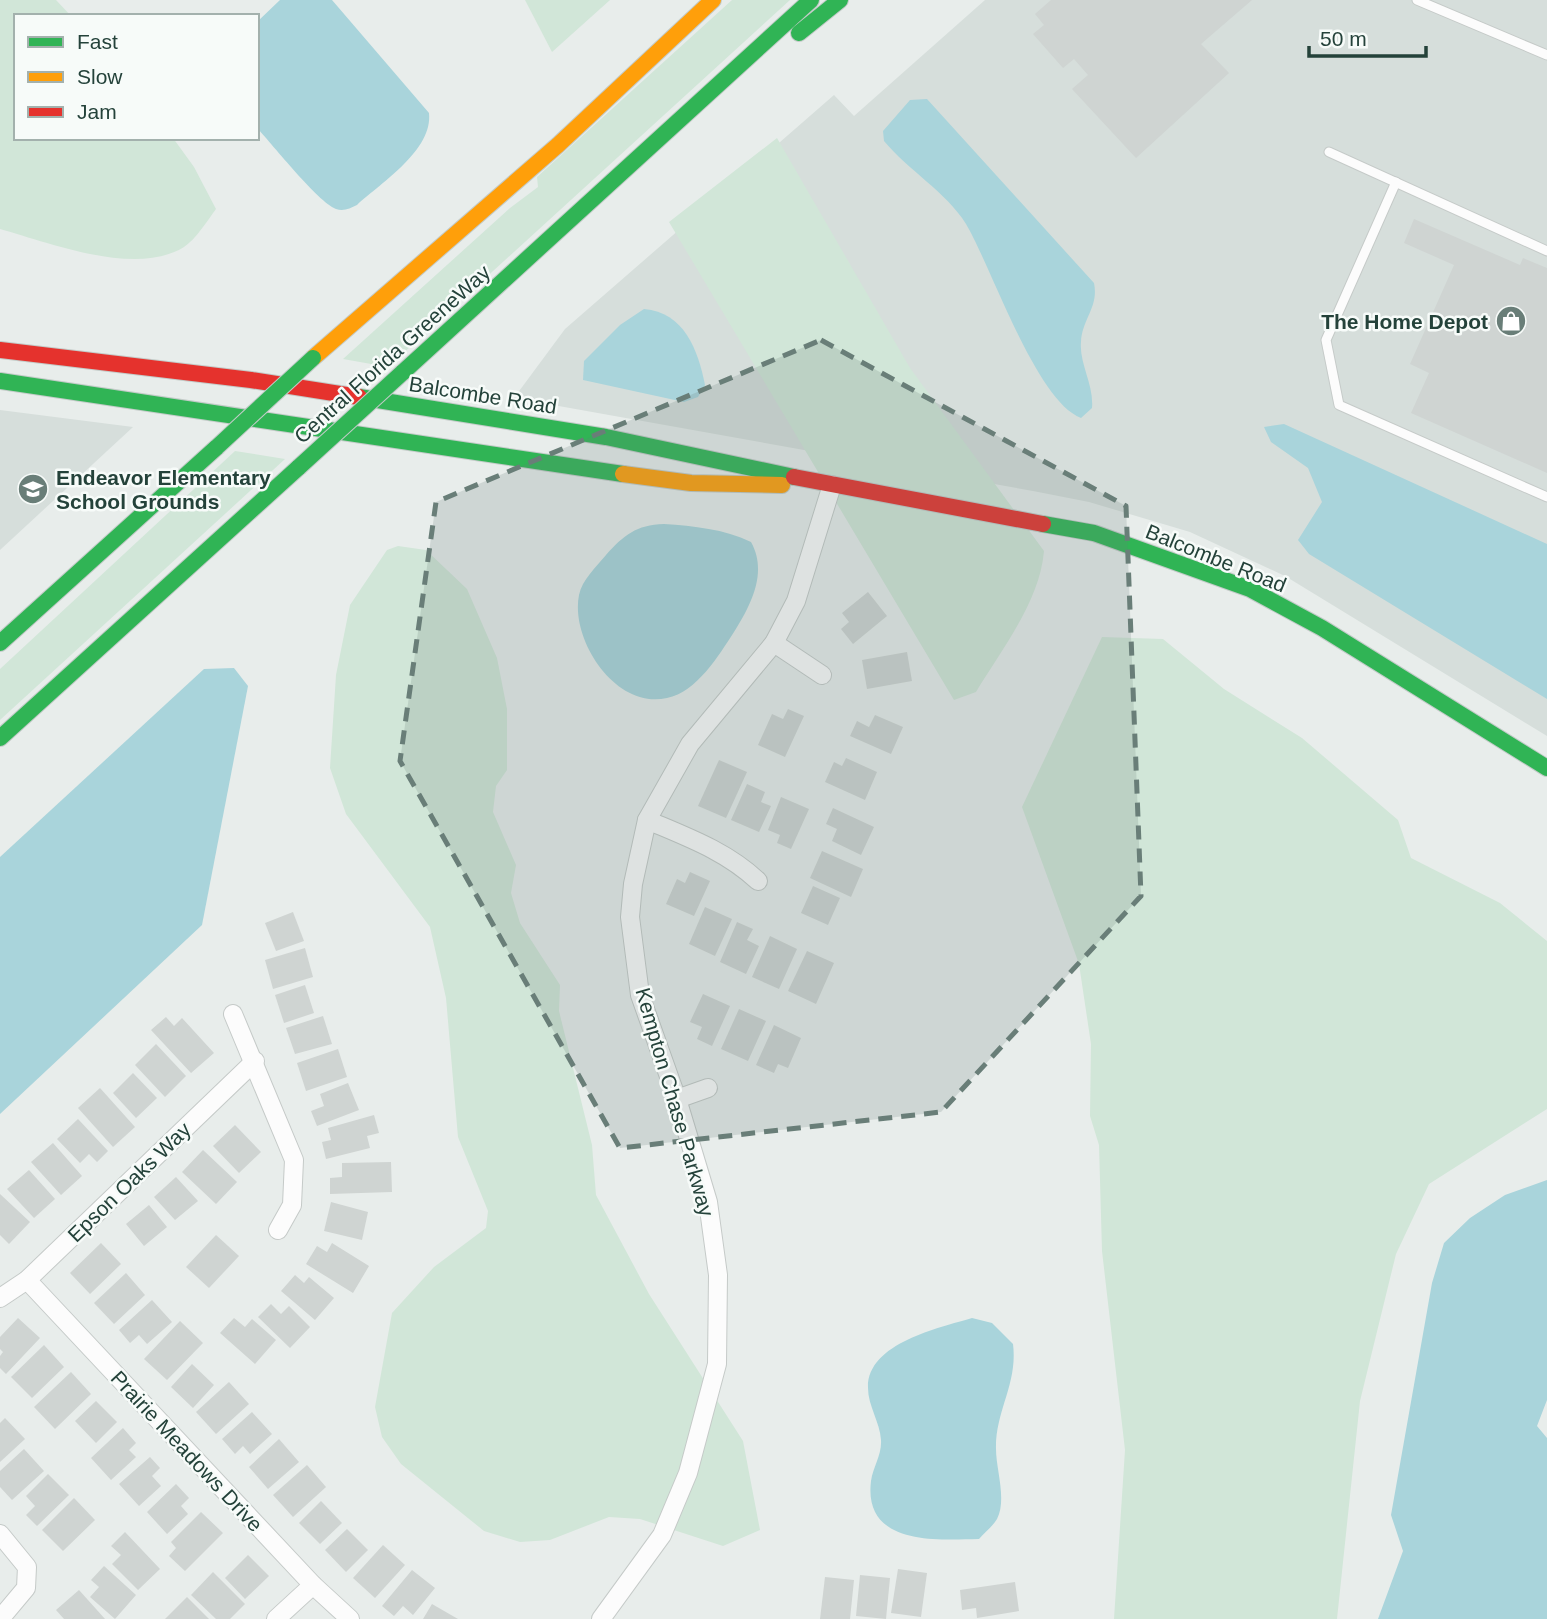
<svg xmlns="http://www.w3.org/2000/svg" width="1547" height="1619" font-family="Helvetica,sans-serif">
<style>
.built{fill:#d6dedb}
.green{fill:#d1e6d8}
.water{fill:#a9d4db}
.building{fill:#cfd4d2}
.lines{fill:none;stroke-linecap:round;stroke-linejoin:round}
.lane-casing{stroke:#c5cac8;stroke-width:11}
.street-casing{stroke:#c5cac8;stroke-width:20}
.fast-casing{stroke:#c3cbc8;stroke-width:18}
.slow-casing{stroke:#c3cbc8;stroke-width:18}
.jam-casing{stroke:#c3cbc8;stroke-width:18}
.lane{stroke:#fcfcfc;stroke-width:9}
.street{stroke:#fcfcfc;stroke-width:18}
.fast{stroke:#30b455;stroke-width:16}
.slow{stroke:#ff9f0a;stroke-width:16}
.jam{stroke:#e5322d;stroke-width:16}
.fast-bridge-casing{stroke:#c3ccc9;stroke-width:18;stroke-linecap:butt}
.fast-bridge{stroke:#30b455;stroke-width:16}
.marked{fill:#697e78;fill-opacity:0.2;stroke:#697e78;stroke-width:5;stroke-dasharray:14 9;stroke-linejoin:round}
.labels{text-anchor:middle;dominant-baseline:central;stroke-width:5;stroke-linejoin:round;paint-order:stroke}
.poi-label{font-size:21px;font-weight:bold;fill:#24423a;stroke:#f7fbf9;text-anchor:end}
.street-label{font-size:21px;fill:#24423a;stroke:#f7fbf9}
</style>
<rect width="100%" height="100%" fill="#e8edeb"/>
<g class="built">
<polygon points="985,0 1547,0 1547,736 1285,576 1190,532 1089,502 1033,491 514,398 565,329 834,95 854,116"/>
<polygon points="0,410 133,427 0,550"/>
</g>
<g class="green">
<path d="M0 0H56L71 16H16V138H173L194 167 216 209C207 221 196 239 184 247 136 277 50 243 0 229Z"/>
<polygon points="525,0 610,0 552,52"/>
<polygon points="732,0 790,0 388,367 343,359 510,208 538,187 537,177"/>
<path d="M777 138 910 368 1044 551C1040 601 1002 649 976 692L954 700 669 222Z"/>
<polygon points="235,451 285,459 0,720 0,669"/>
<polygon points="398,546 426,550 467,589 497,658 507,709 507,770 496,786 493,812 516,865 511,893 520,923 560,985 559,1011 592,1145 596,1195 649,1294 743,1441 760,1530 723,1546 640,1519 609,1517 550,1540 520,1542 484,1531 401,1464 382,1437 375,1407 392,1313 434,1267 486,1228 488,1211 458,1137 446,998 430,927 346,814 330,768 336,675 350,605 387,550"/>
<polygon points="1102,637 1163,639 1224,689 1302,738 1398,820 1411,858 1500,903 1547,941 1547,1109 1429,1184 1396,1254 1360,1401 1337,1619 1114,1619 1125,1450 1102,1251 1099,1145 1090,1116 1091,1044 1079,964 1022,807"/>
</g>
<g class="water">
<path d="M280 0H332L429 113C433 150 382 182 357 205 350 208 344 212 336 209 317 201 274 146 257 128V22Z"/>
<path d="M927 99 1094 283C1099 307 1082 319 1081 342 1079 364 1094 384 1092 408L1081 418C1036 401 992 268 966 224 946 192 908 170 884 141L883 131 910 100Z"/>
<path d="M644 309C684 312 698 350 705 385L698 397 684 402 583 380 584 361 620 325Z"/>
<polygon points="1284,424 1547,544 1547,699 1309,554 1298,540 1322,502 1308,468 1271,442 1264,427"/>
<path d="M664 524C694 526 724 529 751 542 768 572 751 605 734 632 719 655 697 692 667 698 616 710 570 640 579 595 582 580 596 567 606 555 624 535 636 525 664 524Z"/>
<polygon points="234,668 248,686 202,925 0,1114 0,857 204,669"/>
<polygon points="1547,1180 1547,1400 1537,1426 1547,1438 1547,1619 1378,1619 1403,1551 1391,1515 1432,1283 1444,1243 1470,1218 1505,1195"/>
<path d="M972 1318 992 1323 1013 1344C1018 1384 995 1411 996 1449 996 1470 1007 1499 997 1519 993 1526 984 1533 979 1539 937 1540 863 1546 871 1481 873 1467 882 1455 881 1440 880 1422 868 1406 868 1388 867 1343 939 1328 972 1318Z"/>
</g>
<g class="building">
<polygon points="1051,0 1252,0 1201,44 1229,73 1136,158 1072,89 1088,75 1074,59 1063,68 1033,34 1044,25 1035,14"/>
<polygon points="1414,219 1520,265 1523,258 1547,268 1547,473 1411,413 1429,373 1410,364 1454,265 1404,243"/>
<polygon points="868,592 887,616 853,644 841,629 849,622 842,613"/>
<polygon points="907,652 912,681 867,689 862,660"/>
<polygon points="788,709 804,716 785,757 758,745 772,714 783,719"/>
<polygon points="875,715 903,727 891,754 850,736 857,721 869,727"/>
<polygon points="846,758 877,772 865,800 825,782 834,762 842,766"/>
<polygon points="719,760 747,772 726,818 698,806"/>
<polygon points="747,784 765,792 761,802 771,806 759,832 731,820"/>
<polygon points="781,797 809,809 791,849 777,843 780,835 768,830"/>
<polygon points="833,808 874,827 861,855 832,841 837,829 826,824"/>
<polygon points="822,851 863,869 851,897 810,878"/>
<polygon points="690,872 710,881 694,916 666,904 677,879 685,883"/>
<polygon points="813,886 840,898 828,925 801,913"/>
<polygon points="705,907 732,919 715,956 689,944"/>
<polygon points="293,912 304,941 276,951 265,923"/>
<polygon points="737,922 753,929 747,940 759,946 746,974 720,962"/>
<polygon points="770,936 797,949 779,989 752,977"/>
<polygon points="305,948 313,977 273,989 265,960"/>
<polygon points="807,951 834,963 816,1004 788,991"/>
<polygon points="305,985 314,1013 284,1023 275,995"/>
<polygon points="703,994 730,1006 712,1046 697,1039 702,1027 690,1022"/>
<polygon points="739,1009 766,1021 748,1061 721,1049"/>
<polygon points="323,1016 332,1044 295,1054 286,1028"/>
<polygon points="166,1017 174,1026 182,1018 214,1053 191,1073 151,1030"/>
<polygon points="774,1025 801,1038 788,1068 778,1064 774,1073 756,1065"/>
<polygon points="156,1044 186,1076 165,1097 135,1065"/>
<polygon points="338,1049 347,1077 306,1091 297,1063"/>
<polygon points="133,1073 157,1098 136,1118 113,1093"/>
<polygon points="348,1083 359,1110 317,1126 311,1111 324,1106 320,1094"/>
<polygon points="100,1088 135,1127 113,1147 78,1108"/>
<polygon points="374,1115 379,1133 367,1136 370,1148 326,1159 322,1142 331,1140 328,1128"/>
<polygon points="78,1119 108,1151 97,1162 89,1154 80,1163 57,1139"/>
<polygon points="235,1125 261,1152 239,1173 213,1146"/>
<polygon points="53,1143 82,1176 61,1195 31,1162"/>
<polygon points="203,1150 237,1182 216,1204 182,1172"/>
<polygon points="391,1162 392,1192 330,1194 330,1178 342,1177 342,1163"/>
<polygon points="29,1170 55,1199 34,1218 7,1189"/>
<polygon points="176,1177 198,1201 175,1220 154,1197"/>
<polygon points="0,1194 30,1222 9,1244 0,1235"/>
<polygon points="331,1202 368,1212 362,1240 324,1231"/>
<polygon points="149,1205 167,1227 144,1246 126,1224"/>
<polygon points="216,1235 239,1256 209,1288 186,1267"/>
<polygon points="101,1243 121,1264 90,1294 70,1273"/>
<polygon points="332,1243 369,1266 353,1293 306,1264 317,1246 327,1252"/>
<polygon points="126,1273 145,1295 114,1324 94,1303"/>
<polygon points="295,1275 304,1283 309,1277 334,1298 315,1320 281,1291"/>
<polygon points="152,1300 172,1322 147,1344 139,1335 130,1343 119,1330"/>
<polygon points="271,1304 281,1314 289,1306 310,1327 290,1348 258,1317"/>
<polygon points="18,1318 40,1338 6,1374 0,1368 0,1356 3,1352 0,1349 0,1337"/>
<polygon points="234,1318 245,1327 252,1319 276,1340 255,1364 220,1333"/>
<polygon points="180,1321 203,1343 167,1380 144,1359"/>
<polygon points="44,1345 64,1367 32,1398 11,1377"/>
<polygon points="192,1364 214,1385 193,1408 171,1387"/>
<polygon points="71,1372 91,1394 55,1429 34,1407"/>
<polygon points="229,1382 249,1404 216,1434 196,1412"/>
<polygon points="96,1401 117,1422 96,1443 75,1421"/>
<polygon points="252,1412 272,1434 250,1454 243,1446 235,1454 222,1439"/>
<polygon points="5,1418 25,1439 0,1462 0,1423"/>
<polygon points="123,1428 136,1443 129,1450 136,1457 111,1480 91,1458"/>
<polygon points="279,1439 299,1462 268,1489 249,1467"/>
<polygon points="24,1449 44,1471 12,1500 0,1487 0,1471"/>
<polygon points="150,1457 160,1468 152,1476 161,1486 139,1506 119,1484"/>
<polygon points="307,1465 326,1487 293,1517 273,1495"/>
<polygon points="48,1474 69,1495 37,1526 26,1515 35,1506 26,1496"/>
<polygon points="176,1484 189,1498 181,1506 188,1514 167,1534 147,1512"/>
<polygon points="74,1498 95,1520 63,1551 42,1530"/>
<polygon points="321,1501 342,1523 320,1544 299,1523"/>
<polygon points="201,1512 223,1533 185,1571 169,1556 176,1548 171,1542"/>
<polygon points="347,1529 368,1550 346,1572 325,1550"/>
<polygon points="125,1532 160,1569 138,1590 112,1564 121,1555 111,1546"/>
<polygon points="383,1545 405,1565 375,1598 353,1578"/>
<polygon points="248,1555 269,1576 245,1599 225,1578"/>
<polygon points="104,1566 136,1595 115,1619 90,1597 99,1587 91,1580"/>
<polygon points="898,1569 927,1573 921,1617 891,1613"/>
<polygon points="412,1570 435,1588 413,1615 403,1606 394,1616 382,1606"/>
<polygon points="213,1572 245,1604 230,1619 216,1619 191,1595"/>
<polygon points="860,1575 890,1578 886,1619 856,1616"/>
<polygon points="825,1577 854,1580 850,1619 820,1619"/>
<polygon points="1015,1582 1019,1611 977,1618 976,1608 962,1610 960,1590"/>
<polygon points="79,1590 105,1619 64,1619 56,1610"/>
<polygon points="187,1597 209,1619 165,1619"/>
<polygon points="432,1604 458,1619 423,1619"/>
</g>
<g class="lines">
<g class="lane-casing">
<g id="lane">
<polyline points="1417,0 1547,55"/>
<polyline points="1329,152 1547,251"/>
<polyline points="1396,182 1326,340 1339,405 1547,497"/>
</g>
</g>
<g class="street-casing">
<g id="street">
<polyline points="774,643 822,675"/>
<path d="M647 820C687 837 726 851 758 881"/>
<polyline points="233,1014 294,1160 292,1205 278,1230"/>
<polyline points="677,1099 708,1088"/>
<polyline points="27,1280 313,1585 350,1619"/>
<polyline points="0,1298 27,1280 255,1061"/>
<polyline points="0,1534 27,1567 26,1588 0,1619"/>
<polyline points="276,1619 313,1585"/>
<polyline points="601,1619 662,1535 688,1473 717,1364 718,1275 708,1202 677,1099 640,995 630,917 633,884 647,820 690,744 774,643 796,601 832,485"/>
</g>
</g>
<g class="fast-casing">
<g id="fast">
<polyline points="799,33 840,0"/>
<polyline points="402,373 811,0"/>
<polyline points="0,381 623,474"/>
<polyline points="359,397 606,437 794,477"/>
<polyline points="1043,524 1094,533 1250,589 1322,628 1547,768"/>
<polyline points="0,643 217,447"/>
<polyline points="0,738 299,467"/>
</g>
</g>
<g class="slow-casing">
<g id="slow">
<polyline points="313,358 558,145 713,0"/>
<polyline points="623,474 691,483 782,485"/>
</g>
</g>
<g class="jam-casing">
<g id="jam">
<polyline points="0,350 251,380 359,397"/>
<polyline points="794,477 1043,524"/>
</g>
</g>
<use href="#lane" class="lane"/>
<use href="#street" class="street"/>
<use href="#fast" class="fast"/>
<use href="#slow" class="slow"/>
<use href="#jam" class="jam"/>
<g class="fast-bridge-casing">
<g id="fast-bridge">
<polyline points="217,447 313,358"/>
<polyline points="299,467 402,373"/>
</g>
</g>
<use href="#fast-bridge" class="fast-bridge"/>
</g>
<path class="marked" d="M821 340 1126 506 1141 896 941 1112 620 1148 400 761 436 502Z"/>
<defs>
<g id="shop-disc" transform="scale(1.575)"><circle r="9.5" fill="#697e78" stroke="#f7fbf9"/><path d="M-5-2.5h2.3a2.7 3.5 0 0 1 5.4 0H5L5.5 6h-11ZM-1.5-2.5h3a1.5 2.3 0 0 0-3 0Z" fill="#fff"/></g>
<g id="school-disc" transform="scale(1.575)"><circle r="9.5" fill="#697e78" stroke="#f7fbf9"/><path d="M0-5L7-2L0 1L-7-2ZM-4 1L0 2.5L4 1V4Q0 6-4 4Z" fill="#fff"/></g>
</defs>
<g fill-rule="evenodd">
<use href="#shop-disc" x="1511" y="321"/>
<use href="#school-disc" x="33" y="489"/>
</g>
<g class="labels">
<g class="poi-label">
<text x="1488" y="321">The Home Depot</text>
<text x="56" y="477" text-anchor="start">Endeavor Elementary<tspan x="56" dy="24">School Grounds</tspan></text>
</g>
<g class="street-label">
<text transform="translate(392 354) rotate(-42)">Central Florida GreeneWay</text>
<text transform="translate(483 395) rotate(9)">Balcombe Road</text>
<text transform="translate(1216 558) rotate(22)">Balcombe Road</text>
<text transform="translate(675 1102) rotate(74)">Kempton Chase Parkway</text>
<text transform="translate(129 1182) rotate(-44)">Epson Oaks Way</text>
<text transform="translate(187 1451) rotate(47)">Prairie Meadows Drive</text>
</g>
</g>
<rect x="14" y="14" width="245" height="126" fill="#f7fbf9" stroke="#a3b1ad" stroke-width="2"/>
<rect x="28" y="37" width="35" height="10" fill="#30b455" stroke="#a3b1ad" stroke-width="2"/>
<text x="77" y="49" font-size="21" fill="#24423a">Fast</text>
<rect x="28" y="72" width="35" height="10" fill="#ff9f0a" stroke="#a3b1ad" stroke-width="2"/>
<text x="77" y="84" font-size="21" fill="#24423a">Slow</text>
<rect x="28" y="107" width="35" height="10" fill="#e5322d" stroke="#a3b1ad" stroke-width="2"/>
<text x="77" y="119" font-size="21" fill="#24423a">Jam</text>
<path d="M1309 46v10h117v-10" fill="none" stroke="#24423a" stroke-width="3.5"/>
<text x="1320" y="46" font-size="21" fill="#24423a" stroke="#f7fbf9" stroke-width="5" paint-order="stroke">50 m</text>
</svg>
